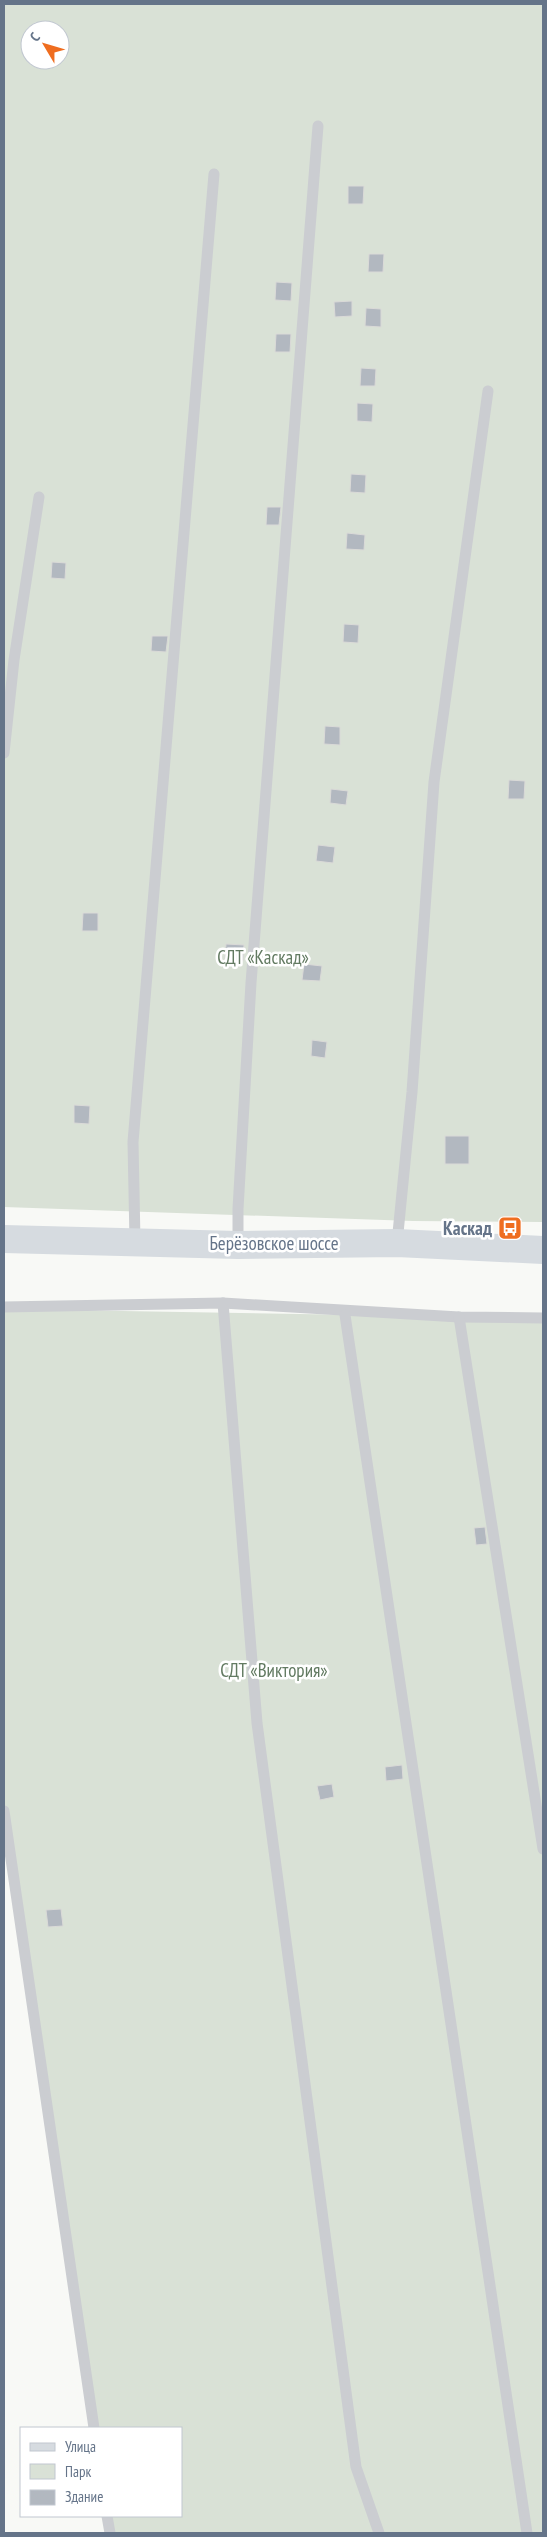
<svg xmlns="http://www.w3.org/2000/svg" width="547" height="2537" font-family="'PT Sans Narrow',sans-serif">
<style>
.green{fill:#d9e1d6;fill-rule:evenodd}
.building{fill:#b2b8c0;stroke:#dadad8}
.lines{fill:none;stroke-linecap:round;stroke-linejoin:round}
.lane{stroke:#cbcdd1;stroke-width:11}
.secondary{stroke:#d6dbe0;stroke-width:28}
.labels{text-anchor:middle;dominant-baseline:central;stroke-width:5;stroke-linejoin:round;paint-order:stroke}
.park-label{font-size:19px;fill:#627a61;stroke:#fff}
.poi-label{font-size:19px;font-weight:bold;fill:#657489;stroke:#fff;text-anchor:end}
.street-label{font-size:19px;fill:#657489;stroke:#fff}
</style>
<rect width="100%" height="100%" fill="#f8f9f6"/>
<g class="green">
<path d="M4 4H543V1222L413 1221 4 1207ZM30 30H60V60H30Z"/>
<polygon points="4,1309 543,1318 543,2533 109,2533 106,2516 181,2516 181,2428 93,2428 4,1844"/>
</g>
<g class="building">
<polygon points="348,186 364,186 363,204 348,204"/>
<polygon points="369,254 384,254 383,272 368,272"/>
<polygon points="276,282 292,283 291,301 275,300"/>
<polygon points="352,301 352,316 335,317 334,302"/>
<polygon points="366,308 381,309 381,327 365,326"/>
<polygon points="276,334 291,334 290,352 275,352"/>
<polygon points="361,368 376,369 375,386 360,386"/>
<polygon points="357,403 373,404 372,422 357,421"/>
<polygon points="351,474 366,475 365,493 350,492"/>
<polygon points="267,507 281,507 279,525 266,525"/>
<polygon points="347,533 365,535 364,550 346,549"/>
<polygon points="52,562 66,563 65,579 51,578"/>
<polygon points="344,624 359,625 358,643 343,642"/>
<polygon points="152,636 168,636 166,652 151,651"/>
<polygon points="325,726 340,727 340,745 324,744"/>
<polygon points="509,780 525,781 524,799 508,799"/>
<polygon points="331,789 348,791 346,805 330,803"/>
<polygon points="318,845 335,847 333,863 316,861"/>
<polygon points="83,913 98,913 98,931 82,931"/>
<polygon points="226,944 244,945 243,961 225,959"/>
<polygon points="304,964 322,966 320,981 302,980"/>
<polygon points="312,1040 327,1042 325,1058 311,1056"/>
<polygon points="74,1105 90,1106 89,1124 74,1123"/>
<rect x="445" y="1136" width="24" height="28"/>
<polygon points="485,1527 487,1544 476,1545 474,1528"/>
<polygon points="402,1765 403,1779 386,1781 385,1767"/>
<polygon points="332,1784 334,1797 320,1800 317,1786"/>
<polygon points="61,1909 63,1926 48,1927 46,1910"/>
</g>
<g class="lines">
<g class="lane">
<polyline points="4,753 14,660 39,497"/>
<polyline points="135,1241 133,1142 214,174"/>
<polyline points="397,1243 412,1092 434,782 488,391"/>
<polyline points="238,1245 238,1209 251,983 318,126"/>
<polyline points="223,1303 257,1723 356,2467 379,2533"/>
<polyline points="4,1307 223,1303 459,1317 543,1318"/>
<polyline points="345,1315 527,2533"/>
<polyline points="459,1317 543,1849"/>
<polyline points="4,1811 94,2428"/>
<polyline points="107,2516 110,2533"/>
</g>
<polyline class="secondary" points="4,1239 238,1245 397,1243 543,1250"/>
</g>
<defs>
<g id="bus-square" transform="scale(1.25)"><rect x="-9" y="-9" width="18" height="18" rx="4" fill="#ef6d1f" stroke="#fff"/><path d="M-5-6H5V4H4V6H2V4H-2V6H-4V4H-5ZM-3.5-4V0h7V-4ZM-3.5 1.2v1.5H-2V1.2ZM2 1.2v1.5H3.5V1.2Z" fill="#fff"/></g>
</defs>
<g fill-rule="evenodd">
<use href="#bus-square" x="510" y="1228"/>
</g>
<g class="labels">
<g class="park-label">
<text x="263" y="957">СДТ «Каскад»</text>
<text x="274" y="1670">СДТ «Виктория»</text>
</g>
<g class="poi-label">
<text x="492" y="1228">Каскад</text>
</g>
<g class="street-label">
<text x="274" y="1243">Берёзовское шоссе</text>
</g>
</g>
<rect width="547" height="2537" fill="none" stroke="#657489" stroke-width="10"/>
<rect x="20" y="2427" width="162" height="90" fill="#ffffff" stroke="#c1c7d0"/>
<rect x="30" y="2443" width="25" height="8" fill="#d6dbe0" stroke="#c1c7d0"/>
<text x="65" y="2452" font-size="15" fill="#657489">Улица</text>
<rect x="30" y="2464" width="25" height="15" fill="#d9e1d6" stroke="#c1c7d0"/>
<text x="65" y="2477" font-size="15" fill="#657489">Парк</text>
<rect x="30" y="2490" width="25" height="15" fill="#b2b8c0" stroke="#c1c7d0"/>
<text x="65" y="2502" font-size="15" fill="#657489">Здание</text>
<g transform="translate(45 45) rotate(308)"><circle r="24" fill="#ffffff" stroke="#c1c7d0"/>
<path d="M0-4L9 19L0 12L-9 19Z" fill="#ef6d1f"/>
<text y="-8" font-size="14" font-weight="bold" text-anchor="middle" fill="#657489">С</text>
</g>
</svg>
